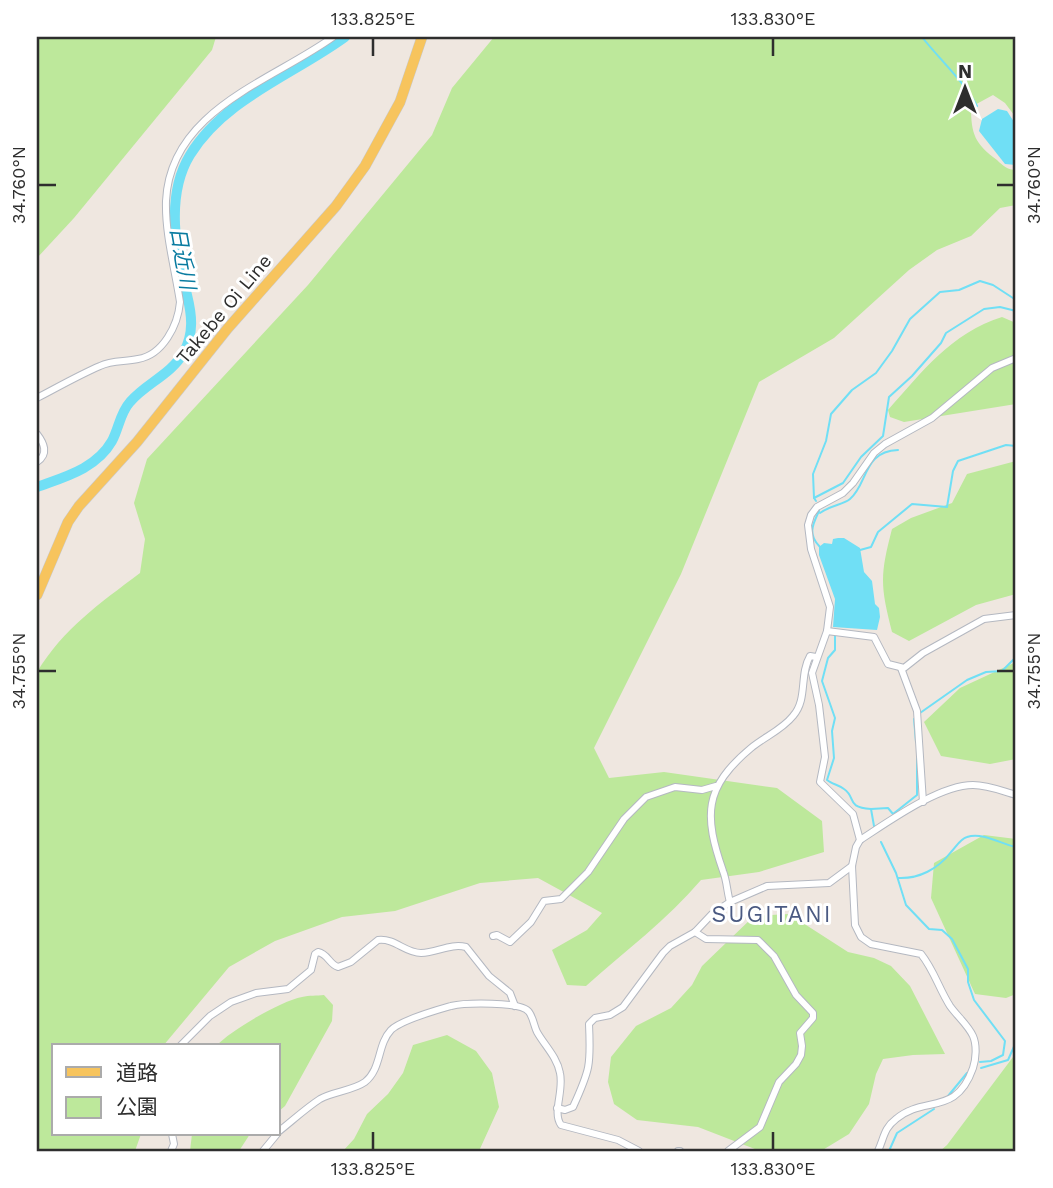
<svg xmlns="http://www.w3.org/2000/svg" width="1053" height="1188" font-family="'Work Sans','Noto Sans JP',sans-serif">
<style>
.green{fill:#bde89b}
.water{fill:#70dff5}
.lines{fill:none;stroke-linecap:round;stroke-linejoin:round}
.stream{stroke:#70dff5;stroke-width:2}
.river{stroke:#70dff5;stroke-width:10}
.minor-casing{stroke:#b4b8c1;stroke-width:8}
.primary-casing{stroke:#c9c9c9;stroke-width:11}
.minor{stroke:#fff;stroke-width:6}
.primary{stroke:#f7c45d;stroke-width:10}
.ticks{fill:none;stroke:#2e2e2e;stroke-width:2.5}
.labels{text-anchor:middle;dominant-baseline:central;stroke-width:6;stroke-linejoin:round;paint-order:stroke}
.street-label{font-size:19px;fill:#2e2e2e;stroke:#fff}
.water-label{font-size:21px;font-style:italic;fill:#087ba0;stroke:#fff}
.quarter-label{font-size:23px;letter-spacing:2px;fill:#4b5a82;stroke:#fff}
.neatline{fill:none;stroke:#2e2e2e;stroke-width:2.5}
.ticks-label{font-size:18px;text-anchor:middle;fill:#2e2e2e}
</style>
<rect width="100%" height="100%" fill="#efe7e0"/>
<g class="green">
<polygon points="37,37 216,37 212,50 74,218 37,258"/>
<path d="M494 37H1016V111L1014 115 1005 103 993 95 971 107C971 134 975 144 997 160 1003 166 1008 170 1016 170V205L1000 208 971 236 937 250 909 270 834 338 759 382 681 574 594 748 609 778 664 772 777 788 822 821 824 852 759 872 701 880C668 919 624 952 586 986L567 985 552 950 587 930 602 913 538 878 480 883 395 911 342 917 275 941 229 967 163 1046H54V1134H141L135 1151H37V672C64 628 99 604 140 573L145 539 134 503 147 459 308 285 432 135 452 88Z"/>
<path d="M1002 317 1016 323V404L904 422 890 417 888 410C922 372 951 333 1002 317Z"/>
<path d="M1016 461V594L976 605 909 641 892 632C880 585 880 575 892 529L911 518 952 503 967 474Z"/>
<polygon points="1016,662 1016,759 990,764 941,756 924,722 960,688"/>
<polygon points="984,835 1016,839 1016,994 1006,998 975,994 931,898 934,863"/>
<polygon points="789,914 848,952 874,958 891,966 910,986 945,1054 913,1055 883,1059 876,1074 869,1104 849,1134 821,1151 760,1151 698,1127 637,1120 614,1104 608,1082 611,1057 636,1026 671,1008 692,985 702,966 754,916"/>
<path d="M324 995 333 1005 332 1021 285 1106 278 1112V1046H216C231 1030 281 1001 302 997 309 995 317 996 324 995Z"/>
<polygon points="447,1035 476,1051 492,1073 499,1107 479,1151 343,1151 354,1139 367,1114 388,1094 403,1073 413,1045"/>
<polygon points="1016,1053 1016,1151 940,1151 947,1145"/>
<polygon points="192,1134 250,1134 239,1151 190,1151"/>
</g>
<g class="water">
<polygon points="998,109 1007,111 1016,125 1016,165 1005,164 979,131 982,119"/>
<polygon points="838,538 844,538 860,548 864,572 872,581 875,604 879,608 880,617 877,630 833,627 835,599 819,555 819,547 824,543 832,544 833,539"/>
</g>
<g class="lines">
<g class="stream">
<path d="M922 37C940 60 963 80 977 106"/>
<polyline points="814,498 813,474 826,441 831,414 852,390 876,373 892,351 910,319 940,292 959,290 980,281 993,285 1016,300"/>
<polyline points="816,501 814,498 843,483 861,457 883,436 889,397 912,376 941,343 946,333 984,309 1000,307 1016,311"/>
<path d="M819 511C813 524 807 534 820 547"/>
<path d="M820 513C831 505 843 505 850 499 868 484 863 451 898 450"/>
<polyline points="860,550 871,547 878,532 912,504 947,507 953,471 958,461 1006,445 1016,446"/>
<path d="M835 634V650L828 658 822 681 835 718 832 731 834 758 827 780C832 784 839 785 844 789 857 798 845 807 871 809L874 826"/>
<polyline points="920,713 967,680 986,672 1002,671 1016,657"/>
<polyline points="914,719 916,742"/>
<polyline points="871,809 888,808 893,814 917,795 917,758"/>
<polyline points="881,842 896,873 906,905 929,929 942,930 952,939 968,969 968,982 974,1000 1005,1041 1003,1055 991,1061 980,1062"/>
<path d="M898 878C919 879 938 869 951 852 956 847 960 839 967 837 983 832 1001 844 1016 847"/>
<polyline points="981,1068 1008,1060 1016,1042"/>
<polyline points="948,1096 967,1073"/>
<polyline points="889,1151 897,1133 934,1109"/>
</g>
<path class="river" d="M37 487C64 477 96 469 112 441 119 428 120 413 130 402 146 383 171 375 184 352 194 333 192 315 187 295 176 252 165 196 190 155 224 99 293 75 345 37"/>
<g class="minor-casing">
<g id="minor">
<path d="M37 398C58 387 79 375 100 366 112 360 125 362 138 359 163 355 178 325 180 302 175 269 165 234 166 201 170 110 272 81 333 37"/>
<path d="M37 434C44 443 49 454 37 462"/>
<polyline points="827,631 874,637 888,664 904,668 923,653 984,619 1016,615"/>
<polyline points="901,668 917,711 923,802"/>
<polyline points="860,840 853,814 820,782 825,757 824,748 819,705 812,673 827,631 830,607 811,549 808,525 811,515 817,507 843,493 853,483 874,453 885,444 932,418 992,368 1016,358"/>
<path d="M730 902C727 892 727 881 723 871 704 816 703 788 751 748 764 737 782 730 793 716 808 699 799 675 810 656L816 657"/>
<polyline points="695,932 706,939 758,940 774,956 796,995 813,1013 813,1018 800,1033 802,1046 801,1055 796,1064 779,1082 760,1127 728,1151"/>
<polyline points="493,936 497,935 510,942 531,922 544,901 561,899 588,872 624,819 646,797 675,787 702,790 716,786"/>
<path d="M180 1046 210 1016 231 1002 256 993 288 989 311 970 315 954 318 952C328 954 329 964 338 967L351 962 378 940C395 938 405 953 421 953 437 953 450 943 466 947L489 976 510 993 515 1006"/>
<path d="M557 1108 565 1110 573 1107C590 1070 591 1065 589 1024L595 1018 610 1015 623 1007 663 953 670 946 695 932 712 914 730 902 767 886 829 883 852 866"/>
<path d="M278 1132C292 1121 306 1108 320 1099 334 1091 352 1091 365 1082 382 1068 377 1045 391 1030 401 1020 437 1010 451 1006 464 1003 521 1001 529 1012 533 1017 534 1026 537 1032 545 1046 557 1057 560 1073 564 1092 552 1112 561 1125L618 1140 639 1151"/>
<polyline points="171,1151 174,1144 172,1134"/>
<polyline points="263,1151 277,1134"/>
<polyline points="678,1151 680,1151"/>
<path d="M878 1151C884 1138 884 1128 896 1119 924 1095 956 1117 973 1068 976 1059 977 1045 973 1036 968 1025 957 1016 950 1006 939 989 934 970 921 954L871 944 861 937 855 925 852 866 856 847 860 840C888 822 939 785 973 785 988 785 1002 791 1016 795"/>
</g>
</g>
<g class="primary-casing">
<polyline id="primary" points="37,595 68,522 79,506 137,442 228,328 336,206 365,166 400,102 422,37"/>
</g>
<use href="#minor" class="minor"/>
<use href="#primary" class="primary"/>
</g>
<path class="ticks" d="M373 38V56M773 38V56M38 185H56M997 185H1014M38 671H56M997 671H1014M373 1132V1150M773 1132V1150"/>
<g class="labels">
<g class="street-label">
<text transform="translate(224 309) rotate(-50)">Takebe Oi Line</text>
</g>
<g class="water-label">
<text transform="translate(183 258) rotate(80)">日近川</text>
</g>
<g class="quarter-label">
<text x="772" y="914">SUGITANI</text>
</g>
</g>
<rect width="1053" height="1188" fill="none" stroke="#ffffff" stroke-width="77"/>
<rect x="52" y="1044" width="228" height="91" fill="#ffffff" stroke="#ababab" stroke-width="2"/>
<rect x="66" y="1067" width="35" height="10" fill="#f7c45d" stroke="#ababab" stroke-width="2"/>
<text x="116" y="1080" font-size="21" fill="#2e2e2e">道路</text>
<rect x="66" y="1097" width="35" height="21" fill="#bde89b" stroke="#ababab" stroke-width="2"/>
<text x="116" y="1114" font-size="21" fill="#2e2e2e">公園</text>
<g transform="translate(965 88)" stroke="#ffffff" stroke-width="5" paint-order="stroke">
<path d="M0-5L12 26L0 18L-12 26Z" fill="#2e2e2e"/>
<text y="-10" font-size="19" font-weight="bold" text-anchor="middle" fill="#2e2e2e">N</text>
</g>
<rect x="38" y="38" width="976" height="1112" class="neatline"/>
<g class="ticks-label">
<text x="373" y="25">133.825°E</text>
<text x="773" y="25">133.830°E</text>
<text transform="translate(19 185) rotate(-90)" y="6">34.760°N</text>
<text transform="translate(1034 185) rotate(-90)" y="6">34.760°N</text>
<text transform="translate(19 671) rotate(-90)" y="6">34.755°N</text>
<text transform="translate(1034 671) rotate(-90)" y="6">34.755°N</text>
<text x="373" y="1175">133.825°E</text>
<text x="773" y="1175">133.830°E</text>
</g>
</svg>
